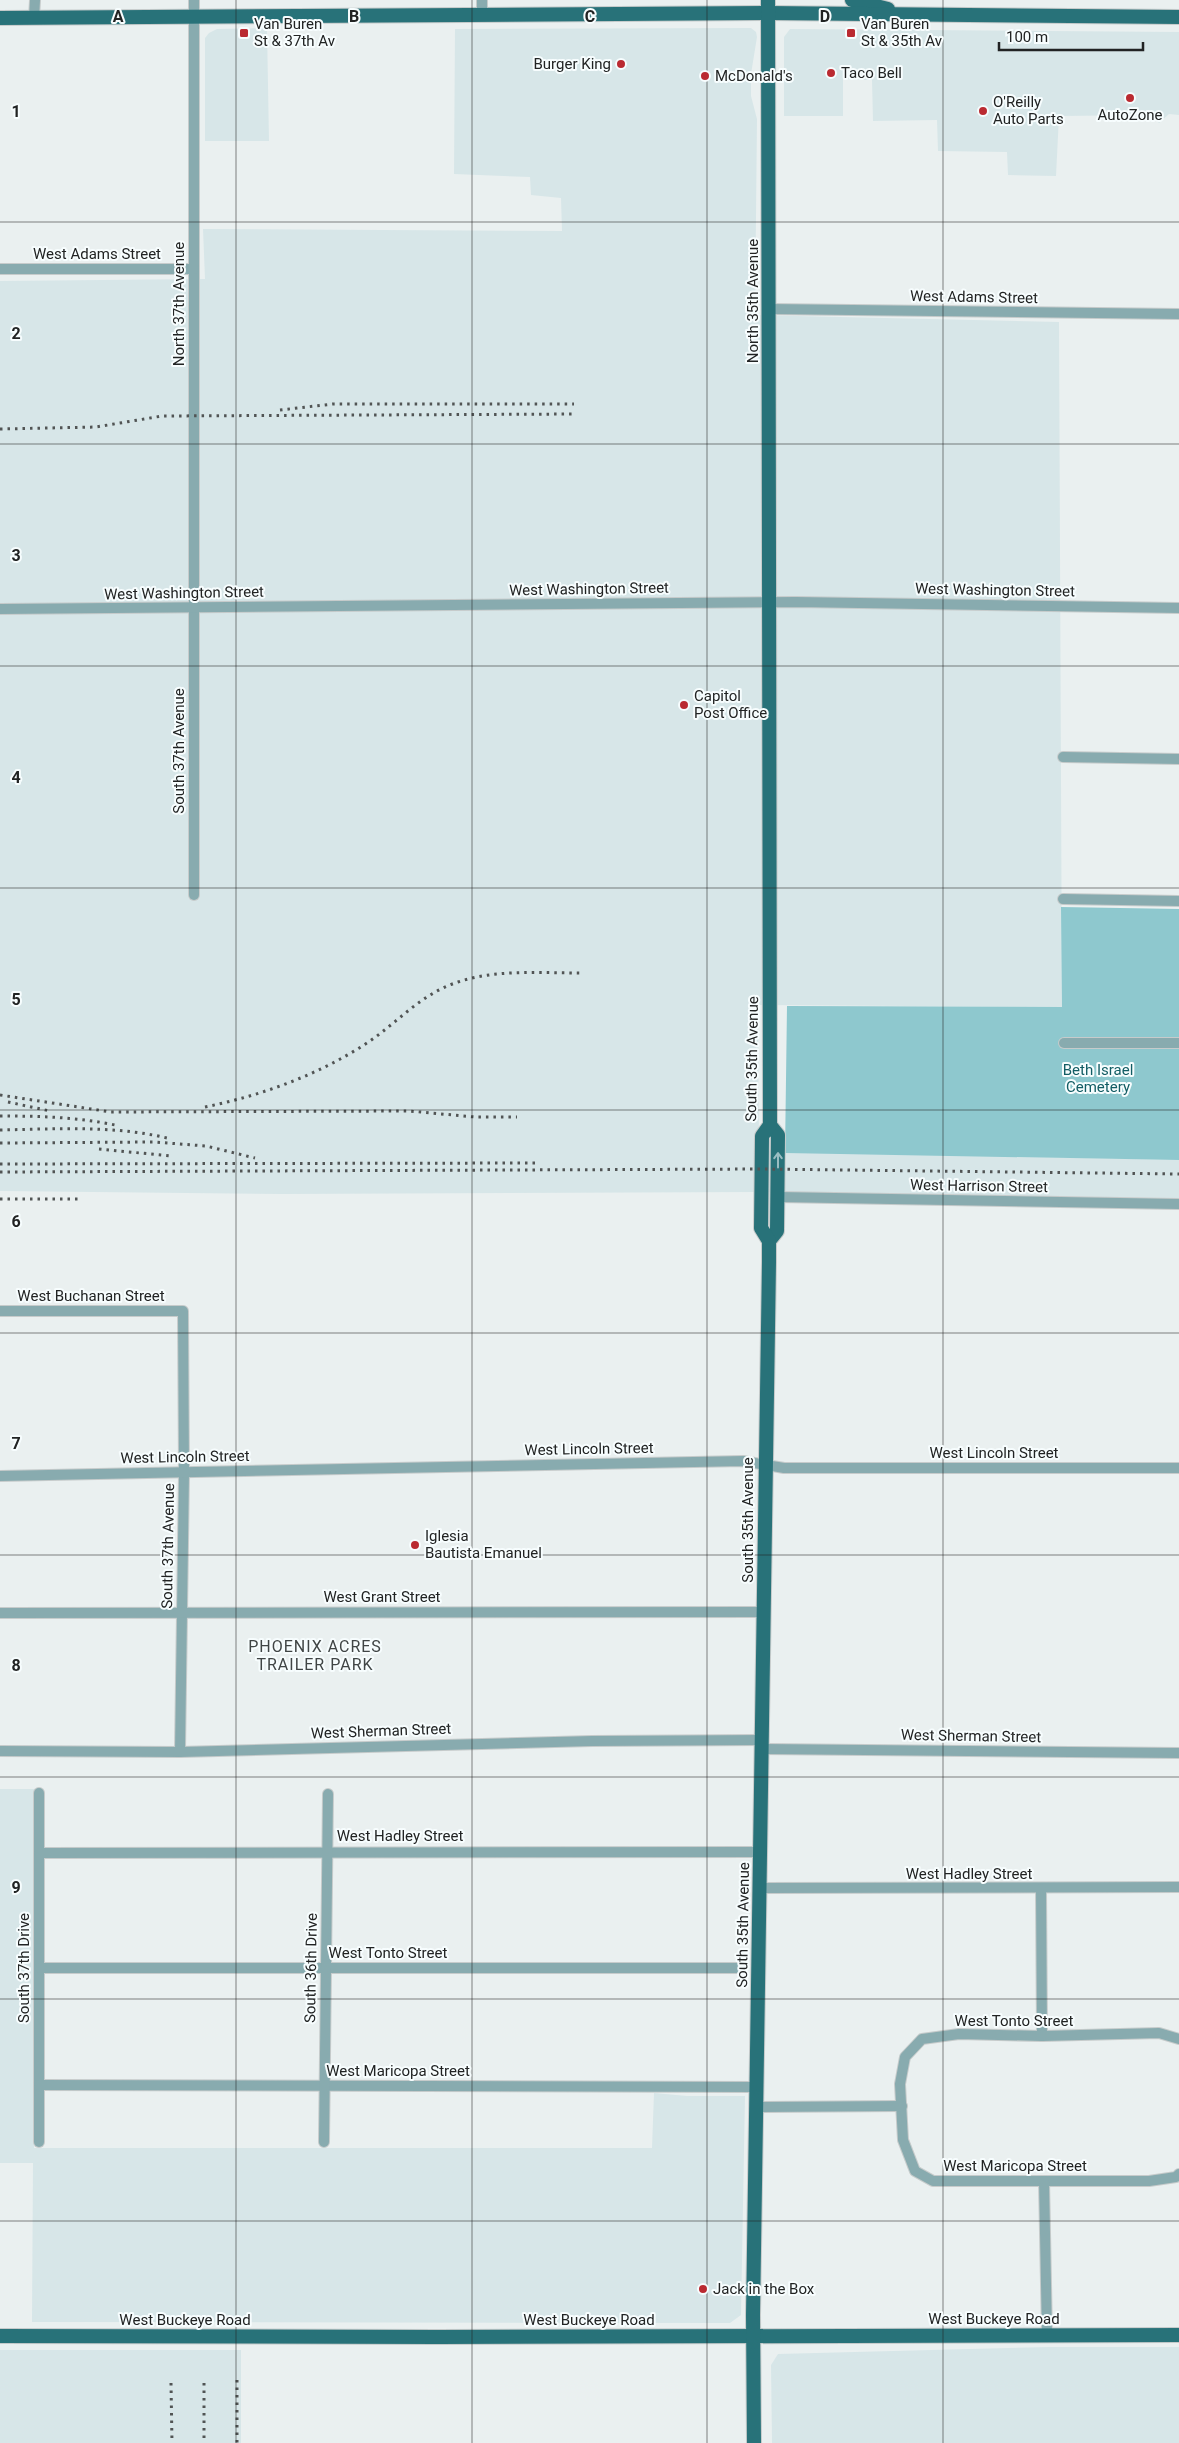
<svg xmlns="http://www.w3.org/2000/svg" width="1179" height="2443" font-family="Roboto,sans-serif">
<style>
.built{fill:#d7e6e8}
.green{fill:#8ec8ce}
.lines{fill:none;stroke-linecap:round;stroke-linejoin:round}
.minor-casing{stroke:#c6cbcb;stroke-width:12}
.major-casing{stroke:#c6cbcb;stroke-width:16}
.minor{stroke:#88abaf;stroke-width:10}
.major{stroke:#287279;stroke-width:14}
.rail{stroke:#515454;stroke-width:3;stroke-dasharray:2.5 5;stroke-linecap:butt}
.oneway{stroke:#9abec2}
.grid{fill:none;stroke:#212323;stroke-width:1;stroke-opacity:0.55}
.poi-dot{fill:#ba2a31;stroke:#f7fdfe;stroke-width:2}
.labels{text-anchor:middle;dominant-baseline:central;stroke-width:4;stroke-linejoin:round;paint-order:stroke}
.poi-label{font-size:15px;fill:#212323;stroke:#f7fdfe;text-anchor:start}
.street-label{font-size:15px;fill:#212323;stroke:#f7fdfe}
.park-label{font-size:15px;fill:#125d64;stroke:#f7fdfe}
.neighbourhood-label{font-size:16px;letter-spacing:1px;fill:#404545;stroke:#f7fdfe}
.grid-label{font-size:16px;text-anchor:middle;font-weight:bold;fill:#212323;stroke:#f7fdfe;stroke-width:4;stroke-linejoin:round;paint-order:stroke}
</style>
<rect width="100%" height="100%" fill="#eaf0f0"/>
<g class="built">
<polygon points="267,28 269,141 205,141 205,38 209,33 217,29"/>
<polygon points="751,28 756,32 757,37 751,74 751,96 757,119 755,315 1059,322 1062,1007 758,1005 759,1151 1179,1160 1179,1198 757,1192 282,1194 0,1191 0,281 205,279 203,229 562,231 561,198 531,195 530,177 454,174 455,29"/>
<polygon points="790,29 1179,32 1179,115 1169,114 1159,123 1152,115 1059,116 1056,176 1008,175 1007,152 938,151 937,120 873,121 872,80 843,79 843,116 784,116 784,37"/>
<polygon points="0,1789 37,1789 34,2148 652,2148 654,2093 687,2096 745,2096 741,2315 730,2323 32,2322 33,2163 0,2163"/>
<polygon points="1049,2347 1179,2347 1179,2443 772,2443 771,2365 778,2354"/>
<rect x="0" y="2350" width="241" height="93"/>
</g>
<polygon class="green" points="1061,907 1179,909 1179,1160 785,1153 787,1006 1062,1007"/>
<g class="lines">
<g class="minor-casing">
<g id="minor">
<polyline points="194,0 194,895"/>
<polyline points="482,0 482,15"/>
<polyline points="34,18 35,0"/>
<polyline points="0,269 194,269"/>
<polyline points="769,309 1179,314"/>
<polyline points="0,609 796,602 1179,608"/>
<polyline points="1063,757 1179,759"/>
<polyline points="1063,899 1179,901"/>
<polyline points="1064,1043 1179,1043"/>
<polyline points="778,1197 1179,1204"/>
<polyline points="0,1311 183,1311 184,1473 180,1752"/>
<polyline points="0,1476 743,1461 784,1468 1179,1468"/>
<polyline points="0,1613 765,1612"/>
<polyline points="763,1749 1179,1753"/>
<polyline points="0,1751 180,1752 592,1741 763,1740"/>
<polyline points="39,1793 39,2142"/>
<polyline points="39,1853 761,1852"/>
<polyline points="760,1888 1179,1887"/>
<polyline points="1041,1889 1042,2036"/>
<polyline points="40,1968 737,1968"/>
<polyline points="1179,2039 1159,2033 1042,2036 959,2034 922,2039 905,2057 900,2084 903,2140 915,2171 933,2181 1149,2181 1176,2177 1179,2174"/>
<polyline points="39,2085 756,2087"/>
<polyline points="756,2107 902,2106"/>
<polyline points="324,2142 328,1794"/>
<polyline points="1044,2181 1047,2335"/>
</g>
</g>
<g class="major-casing">
<g id="major">
<polyline points="852,0 888,9"/>
<polyline points="0,18 768,13 1179,17"/>
<polyline points="769,1241 777,1231 778,1135 770,1125"/>
<polyline points="0,2336 438,2337 1179,2335"/>
<polyline points="754,2443 753,2315 769,1262 769,1241 761,1228 762,1136 770,1125 768,0"/>
</g>
</g>
<use href="#minor" class="minor"/>
<use href="#major" class="major"/>
<g class="rail">
<polyline points="280,410 333,404 574,404"/>
<polyline points="0,429 96,427 162,416 575,414"/>
<polyline points="0,1095 111,1112 409,1111 475,1117 517,1117"/>
<polyline points="8,1102 50,1111"/>
<path d="M205 1107C263 1095 318 1075 367 1043 397 1023 420 995 455 983 494 969 539 973 580 973"/>
<path d="M0 1116C39 1116 77 1117 115 1125"/>
<path d="M0 1130C55 1129 113 1125 167 1138"/>
<polyline points="0,1143 154,1142 206,1146 255,1158"/>
<polyline points="99,1149 171,1156"/>
<polyline points="0,1164 535,1163"/>
<polyline points="0,1172 762,1169 1179,1174"/>
<polyline points="0,1199 82,1199"/>
<polyline points="237,2380 237,2443"/>
<polyline points="171,2383 172,2443"/>
<polyline points="204,2383 204,2443"/>
</g>
</g>
<defs><path id="oneway-shaft" d="M-6 0H5M1.5-3L5.5 0L1.5 3" fill="none" stroke-width="1.6" stroke-linecap="round" stroke-linejoin="round" transform="scale(1.25)"/></defs>
<use class="oneway" href="#oneway-shaft" transform="translate(778 1160) rotate(-90)"/>
<path class="grid" d="M236 0V2443M472 0V2443M707 0V2443M943 0V2443M0 222H1179M0 444H1179M0 666H1179M0 888H1179M0 1110H1179M0 1333H1179M0 1555H1179M0 1777H1179M0 1999H1179M0 2221H1179"/>
<g class="poi-dot">
<rect x="239" y="28" width="10" height="10" rx="2.5"/>
<rect x="846" y="28" width="10" height="10" rx="2.5"/>
<circle cx="621" cy="64" r="5"/>
<circle cx="831" cy="73" r="5"/>
<circle cx="705" cy="76" r="5"/>
<circle cx="1130" cy="98" r="5"/>
<circle cx="983" cy="111" r="5"/>
<circle cx="684" cy="705" r="5"/>
<circle cx="415" cy="1545" r="5"/>
<circle cx="703" cy="2289" r="5"/>
</g>
<g class="labels">
<g class="poi-label">
<text x="254" y="24">Van Buren<tspan x="254" dy="17">St &amp; 37th Av</tspan></text>
<text x="861" y="24">Van Buren<tspan x="861" dy="17">St &amp; 35th Av</tspan></text>
<text x="611" y="64" text-anchor="end">Burger King</text>
<text x="841" y="73">Taco Bell</text>
<text x="715" y="76">McDonald's</text>
<text x="993" y="102">O'Reilly<tspan x="993" dy="17">Auto Parts</tspan></text>
<text x="1130" y="115" text-anchor="middle">AutoZone</text>
<text x="694" y="696">Capitol<tspan x="694" dy="17">Post Office</tspan></text>
<text x="425" y="1536">Iglesia<tspan x="425" dy="17">Bautista Emanuel</tspan></text>
<text x="713" y="2289">Jack in the Box</text>
</g>
<g class="street-label">
<text x="97" y="254">West Adams Street</text>
<text transform="translate(974 297) rotate(1)">West Adams Street</text>
<text transform="translate(753 301) rotate(-90)">North 35th Avenue</text>
<text transform="translate(179 304) rotate(-90)">North 37th Avenue</text>
<text transform="translate(589 589) rotate(-1)">West Washington Street</text>
<text transform="translate(995 590) rotate(1)">West Washington Street</text>
<text transform="translate(184 593) rotate(-1)">West Washington Street</text>
<text transform="translate(179 751) rotate(-90)">South 37th Avenue</text>
<text transform="translate(752 1059) rotate(-89)">South 35th Avenue</text>
<text transform="translate(979 1186) rotate(1)">West Harrison Street</text>
<text x="91" y="1296">West Buchanan Street</text>
<text transform="translate(589 1449) rotate(-1)">West Lincoln Street</text>
<text x="994" y="1453">West Lincoln Street</text>
<text transform="translate(185 1457) rotate(-1)">West Lincoln Street</text>
<text transform="translate(748 1520) rotate(-90)">South 35th Avenue</text>
<text transform="translate(168 1546) rotate(-89)">South 37th Avenue</text>
<text x="382" y="1597">West Grant Street</text>
<text transform="translate(381 1731) rotate(-2)">West Sherman Street</text>
<text transform="translate(971 1736) rotate(1)">West Sherman Street</text>
<text x="400" y="1836">West Hadley Street</text>
<text x="969" y="1874">West Hadley Street</text>
<text transform="translate(743 1925) rotate(-89)">South 35th Avenue</text>
<text x="388" y="1953">West Tonto Street</text>
<text transform="translate(24 1968) rotate(-90)">South 37th Drive</text>
<text transform="translate(311 1968) rotate(-89)">South 36th Drive</text>
<text x="1014" y="2021">West Tonto Street</text>
<text x="398" y="2071">West Maricopa Street</text>
<text x="1015" y="2166">West Maricopa Street</text>
<text x="994" y="2319">West Buckeye Road</text>
<text x="185" y="2320">West Buckeye Road</text>
<text x="589" y="2320">West Buckeye Road</text>
</g>
<g class="park-label">
<text x="1098" y="1070">Beth Israel<tspan x="1098" dy="17">Cemetery</tspan></text>
</g>
<g class="neighbourhood-label">
<text x="315" y="1646">PHOENIX ACRES<tspan x="315" dy="18">TRAILER PARK</tspan></text>
</g>
</g>
<g class="grid-label">
<text x="118" y="22">A</text>
<text x="354" y="22">B</text>
<text x="590" y="22">C</text>
<text x="825" y="22">D</text>
<text x="16" y="117">1</text>
<text x="16" y="339">2</text>
<text x="16" y="561">3</text>
<text x="16" y="783">4</text>
<text x="16" y="1005">5</text>
<text x="16" y="1227">6</text>
<text x="16" y="1449">7</text>
<text x="16" y="1671">8</text>
<text x="16" y="1893">9</text>
</g>
<path d="M999 42v8h144v-8" fill="none" stroke="#212323" stroke-width="2.5"/>
<text x="1006" y="42" font-size="15" fill="#212323" stroke="#f7fdfe" stroke-width="4" paint-order="stroke">100 m</text>
</svg>
